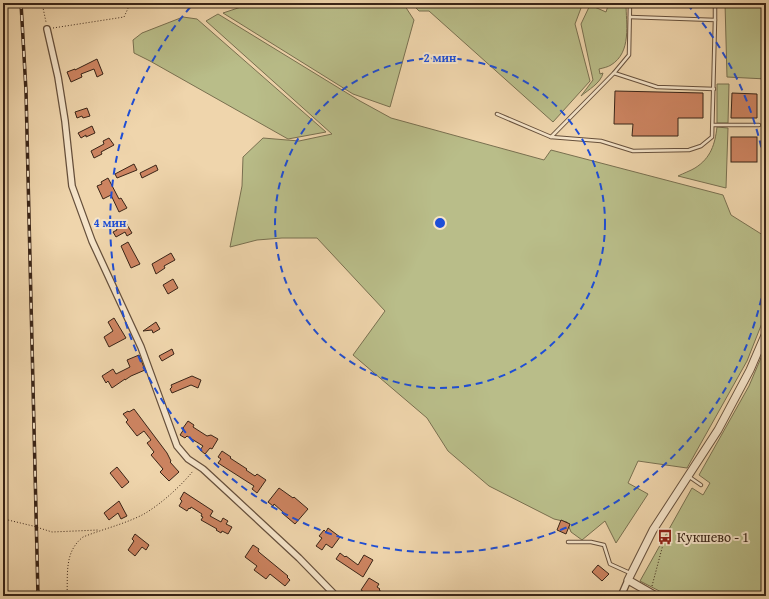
<svg xmlns="http://www.w3.org/2000/svg" width="769" height="599" font-family="'Gentium Book Plus',serif">
<style>
.green{fill:#b9bd89;stroke:#797050}
.building{fill:#cd8461;stroke:#392417}
.lines{fill:none;stroke-linecap:round;stroke-linejoin:round}
.service-casing{stroke:#66503c;stroke-width:4.5}
.minor-casing{stroke:#66503c;stroke-width:8}
.tertiary-casing{stroke:#66503c;stroke-width:9}
.path{stroke:#392417;stroke-width:1;stroke-dasharray:1 2;stroke-linecap:butt}
.service{stroke:#f5e4c9;stroke-width:2.5}
.minor{stroke:#f5e4c9;stroke-width:5.5}
.tertiary{stroke:#f5e4c9;stroke-width:7}
.rail-casing{stroke:#392417;stroke-width:3.5}
.rail{stroke:#f5e4c9;stroke-width:2;stroke-dasharray:6;stroke-linecap:butt}
.ring{fill:none;stroke:#1d4ed8;stroke-width:2;stroke-dasharray:7 5}
.labels{text-anchor:middle;dominant-baseline:central;stroke-width:4;stroke-linejoin:round;paint-order:stroke}
.poi-label{font-size:14px;fill:#392417;stroke:#f5e4c9;text-anchor:start}
.centre{fill:#1d4ed8;stroke:#f5e4c9;stroke-width:2}
.ring-label{font-size:12px;text-anchor:middle;font-weight:bold;fill:#1d4ed8;stroke:#f5e4c9;stroke-width:4;stroke-linejoin:round;paint-order:stroke}
</style>
<rect width="100%" height="100%" fill="#efd5ac"/>
<filter id="stains"><feTurbulence type="fractalNoise" baseFrequency=".005" numOctaves="4"/><feColorMatrix values="0 0 0 0 .2 0 0 0 0 .09 0 0 0 0 .02 0 0 0 .5 -.17"/></filter>
<radialGradient id="worn" r=".72"><stop offset=".6" stop-color="#630" stop-opacity="0"/><stop offset="1" stop-color="#630" stop-opacity=".3"/></radialGradient>
<g class="green">
<polygon points="253,3 403,3 414,20 390,107 353,94 223,13"/>
<polygon points="411,3 569,3 581,8 575,24 590,81 553,122 429,11 419,11"/>
<path d="M609 3H626C626 24 632 52 611 65 608 67 603 68 599 69L600 74 603 73C601 83 588 90 581 96L593 80 581 24 590 5 606 12Z"/>
<polygon points="725,3 766,3 766,79 727,77"/>
<polygon points="218,14 360,101 391,118 544,160 551,150 723,195 731,215 766,237 766,313 747,361 687,468 638,461 628,483 648,494 616,543 605,521 582,540 571,532 567,522 554,519 489,486 448,451 427,418 353,355 385,311 317,238 282,238 257,240 230,247 242,186 243,157 263,138 299,141 332,134 206,21"/>
<polygon points="183,17 197,19 326,132 288,139 150,61 134,53 133,40 142,33"/>
<polygon points="717,84 729,84 728,123 717,123"/>
<path d="M717 127 728 128 726 188 678 176C684 173 690 171 695 168 711 158 715 144 717 127Z"/>
<polygon points="3,266 7,268 6,486 3,486"/>
<polygon points="766,346 766,596 669,596 640,581 692,488 703,495 710,483 699,475 749,386"/>
</g>
<g class="building">
<polygon points="97,59 103,74 97,77 94,69 81,74 82,77 71,82 67,72 75,69 75,70"/>
<polygon points="615,91 703,93 703,118 678,118 678,136 632,136 633,124 614,124"/>
<polygon points="732,93 757,94 757,118 731,118"/>
<polygon points="87,108 90,116 83,118 82,116 77,118 75,112"/>
<polygon points="92,126 95,133 86,137 86,135 81,138 78,133"/>
<rect x="731" y="137" width="26" height="25"/>
<polygon points="109,138 114,145 101,152 102,154 94,158 91,151 104,144 103,141"/>
<polygon points="134,164 137,170 117,178 115,174"/>
<polygon points="156,165 158,170 142,178 140,173"/>
<polygon points="108,178 119,199 121,198 127,208 119,212 111,195 103,199 97,186 102,184 101,182"/>
<polygon points="126,223 132,233 127,236 125,232 116,237 113,232 117,230 116,228"/>
<polygon points="128,242 140,264 131,268 121,246"/>
<polygon points="171,253 175,260 164,266 165,268 156,274 152,264"/>
<polygon points="173,279 178,288 168,294 163,285"/>
<polygon points="114,318 126,338 109,347 104,337 113,331 108,322"/>
<polygon points="156,322 160,329 153,333 152,330 143,331"/>
<polygon points="172,349 174,354 162,361 159,356"/>
<polygon points="139,355 145,370 131,376 125,380 125,379 112,388 108,381 106,383 102,376 113,369 116,374 130,367 127,360"/>
<polygon points="192,376 201,380 198,388 191,385 172,393 170,389 172,387 171,385"/>
<polygon points="134,409 167,453 171,461 170,462 179,472 169,481 160,472 163,469 151,455 154,452 147,443 151,440 144,431 137,436 126,422 128,420 123,414 128,411 129,412"/>
<polygon points="188,421 194,425 193,427 207,436 211,435 218,439 212,449 210,448 205,454 200,450 203,446 187,436 185,438 180,435 184,429 183,428"/>
<polygon points="222,451 231,457 230,458 247,469 246,470 255,476 257,474 266,480 257,493 252,489 254,486 218,463 221,459 218,457"/>
<polygon points="117,467 129,482 122,488 110,473"/>
<polygon points="279,488 293,498 294,497 308,509 295,524 282,513 283,512 274,504 273,506 268,502"/>
<polygon points="184,492 213,511 210,516 221,522 223,518 228,521 226,524 232,527 228,534 222,531 221,533 216,530 217,529 201,520 203,517 201,516 202,514 191,507 190,509 189,508 187,511 179,506 182,501 180,499"/>
<polygon points="119,501 127,516 121,519 118,513 109,520 104,513"/>
<polygon points="561,520 570,524 566,534 557,530"/>
<polygon points="328,528 340,537 332,548 326,544 322,550 316,546 322,538 319,536 324,530 326,532"/>
<polygon points="135,534 149,545 146,550 142,547 135,556 128,550 134,541 132,539"/>
<polygon points="253,545 259,549 258,551 260,553 288,576 287,577 290,580 285,586 270,574 266,579 254,570 257,566 245,557"/>
<polygon points="340,553 345,557 346,556 358,565 364,555 373,560 363,577 336,559"/>
<polygon points="598,565 609,574 602,581 592,572"/>
<polygon points="369,578 379,584 377,587 380,589 379,590 388,596 370,596 361,590"/>
</g>
<g class="lines">
<g class="service-casing">
<g id="service">
<polyline points="715,3 715,20"/>
<polyline points="614,73 657,87 714,89"/>
<polyline points="497,114 551,137 614,73 629,55 630,3"/>
<polyline points="713,125 759,125"/>
<polyline points="551,137 601,141 633,151 689,150 701,146 712,137 715,20 630,17"/>
<polyline points="688,476 701,485"/>
<polyline points="568,542 591,542 604,545 610,564 630,573"/>
</g>
</g>
<g class="minor-casing">
<g id="minor">
<polyline points="47,29 58,77 65,121 72,186 92,241 141,347 177,446 188,459 203,469 229,493 299,558 336,596"/>
<polyline points="621,596 628,580"/>
</g>
</g>
<g class="tertiary-casing">
<polyline id="tertiary" points="656,596 628,580 653,530 718,430 750,370 766,333"/>
</g>
<g class="path">
<polyline points="42,3 46,22"/>
<polyline points="219,3 225,5 229,3"/>
<polyline points="53,28 124,17 130,4 141,3"/>
<polyline points="3,517 8,520 33,526 52,532 98,530"/>
<polyline points="652,586 665,537 659,534"/>
<path d="M67 596C68 574 64 552 83 537 103 529 125 524 144 514 161 504 181 486 193 471"/>
</g>
<use href="#service" class="service"/>
<use href="#minor" class="minor"/>
<use href="#tertiary" class="tertiary"/>
<g class="rail-casing">
<polyline id="rail" points="21,3 26,91 38,596"/>
</g>
<use href="#rail" class="rail"/>
</g>
<g class="ring">
<circle cx="440" cy="223" r="165"/>
<path d="M766 275A330 330 0 1 1 193 4M687 4A330 330 0 0 1 766 171"/>
</g>
<defs>
<g id="bus-bare" transform="scale(1.2)"><path d="M-5-6H5V4H4V6H2V4H-2V6H-4V4H-5ZM-3.5-4V0h7V-4ZM-3.5 1.2v1.5H-2V1.2ZM2 1.2v1.5H3.5V1.2Z" fill="#8f2418" stroke="#f5e4c9" stroke-width="2.5" paint-order="stroke"/></g>
</defs>
<g fill-rule="evenodd">
<use href="#bus-bare" x="665" y="537"/>
</g>
<g class="labels">
<g class="poi-label">
<text x="677" y="537">Кукшево - 1</text>
</g>
</g>
<circle cx="440" cy="223" r="6" class="centre"/>
<g class="ring-label">
<text x="440" y="62">2 мин</text>
<text x="110" y="227">4 мин</text>
</g>
<rect width="769" height="599" fill="none" stroke="#efd5ac" stroke-width="16"/>
<rect x="4" y="4" width="761" height="591" fill="none" stroke="#392417" stroke-width="2"/>
<rect x="8" y="8" width="753" height="583" fill="none" stroke="#392417"/>
<rect width="100%" height="100%" filter="url(#stains)"/>
<rect width="100%" height="100%" fill="url(#worn)"/>
</svg>
